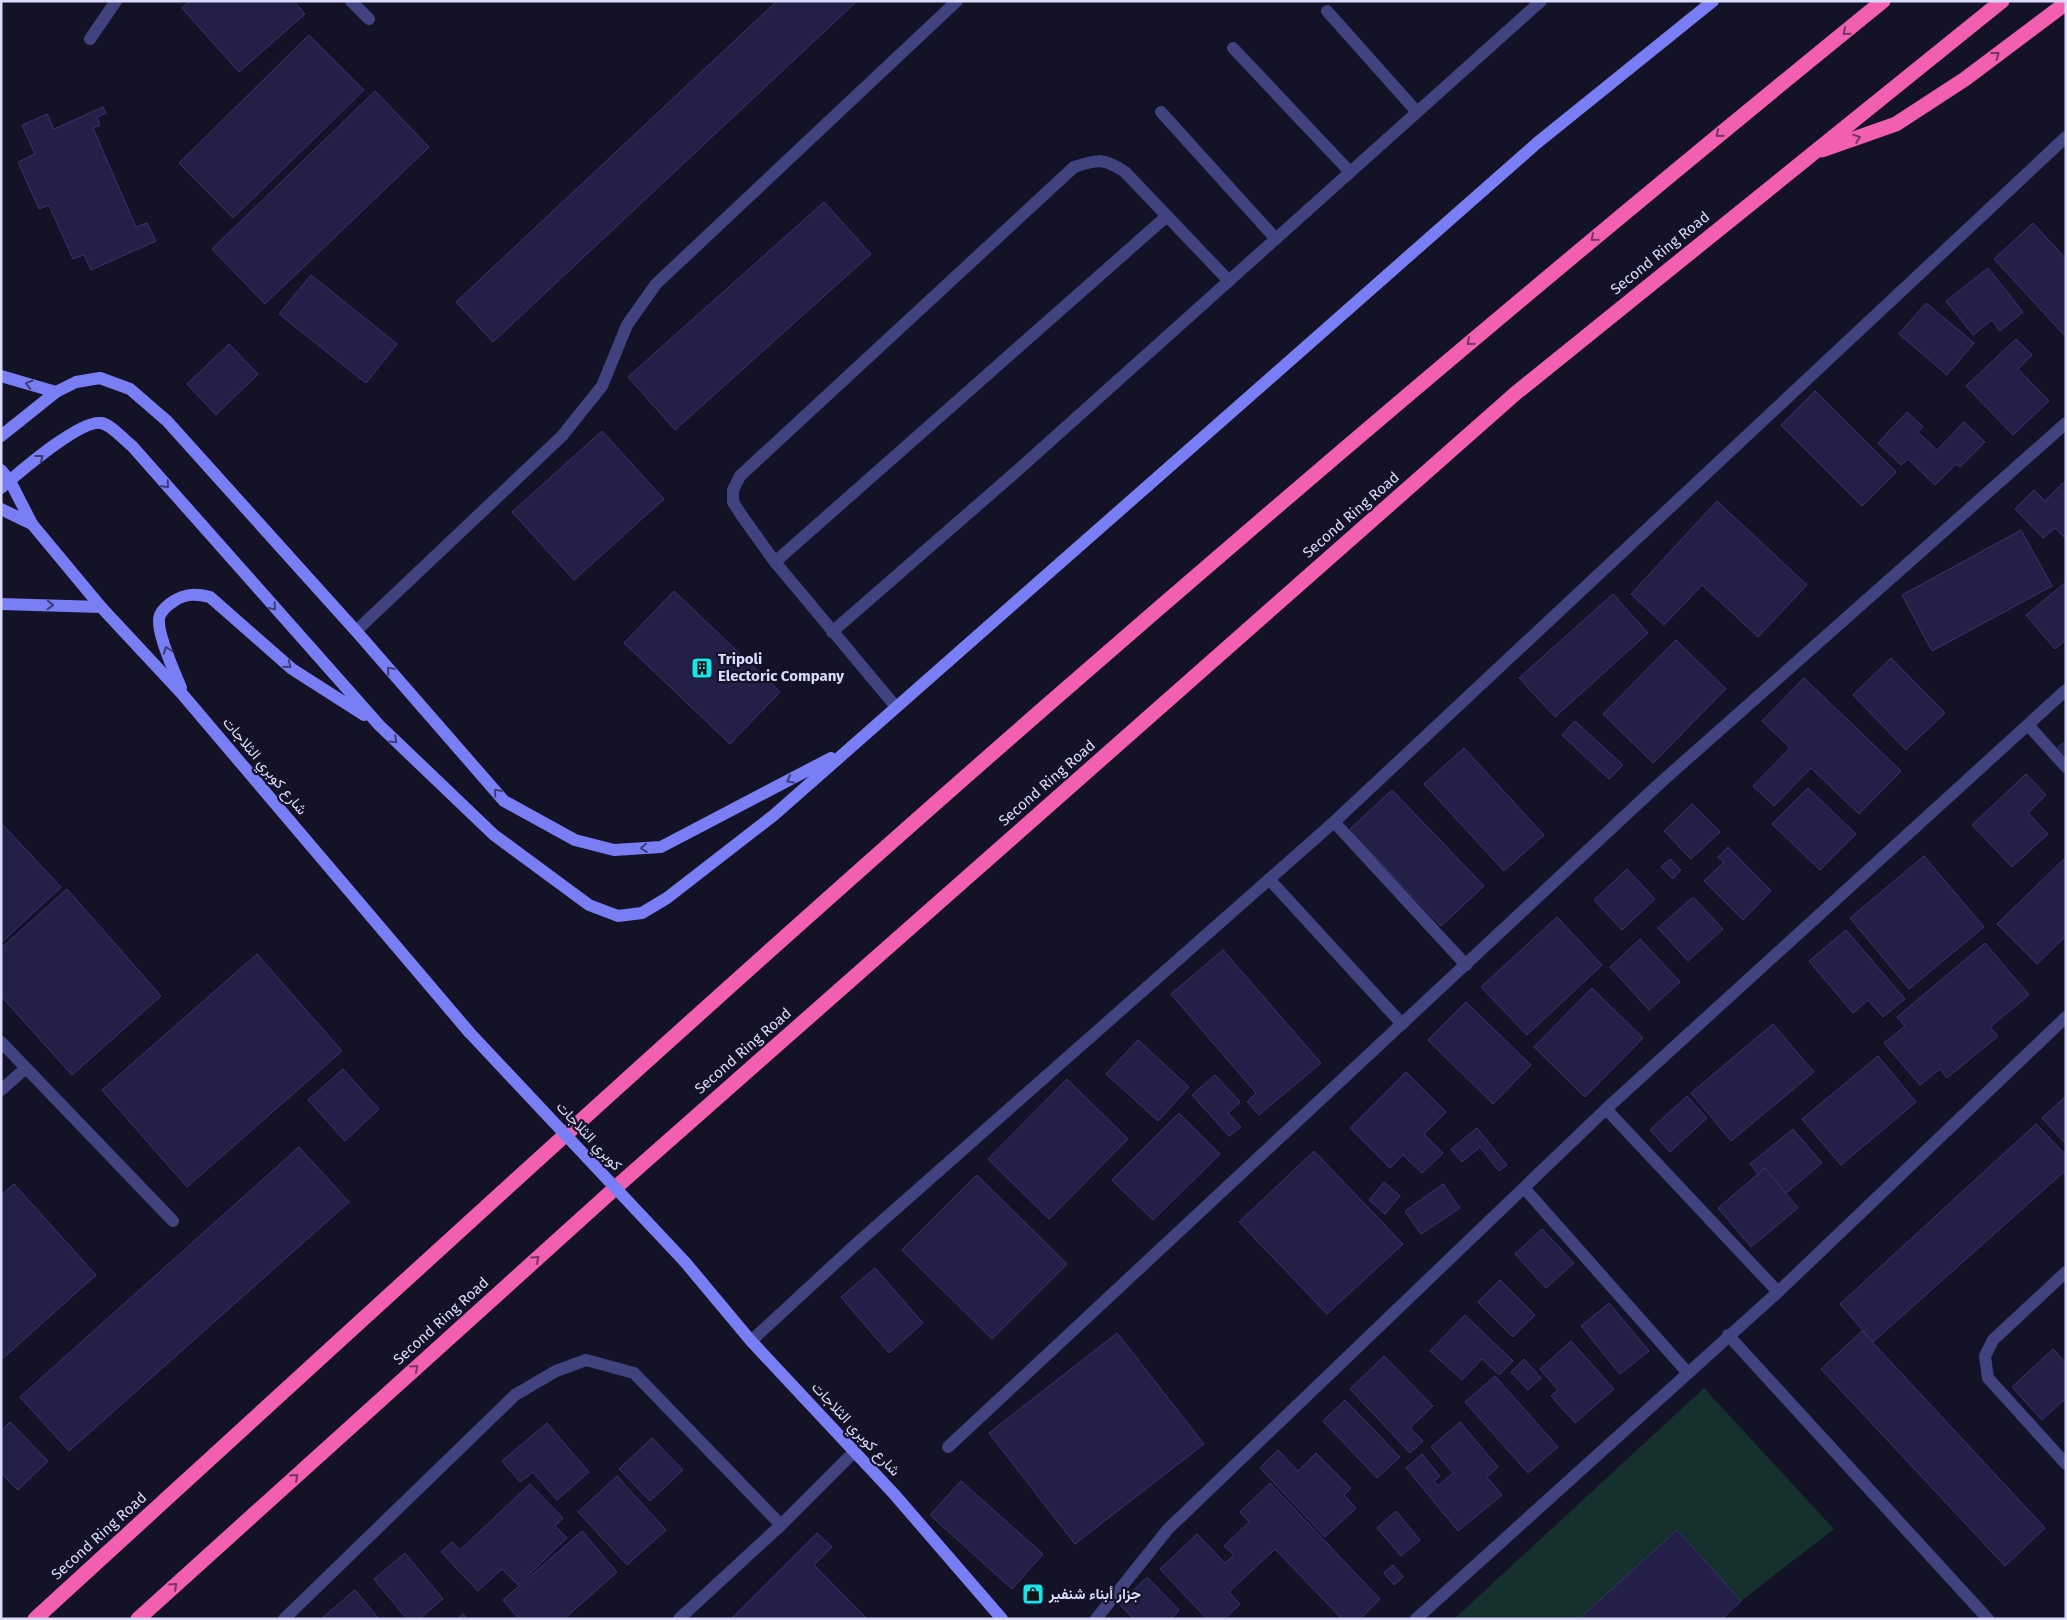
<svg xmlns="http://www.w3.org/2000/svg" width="2067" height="1620" font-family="'Fira Sans',Vazirmatn,sans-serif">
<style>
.green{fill:#15302d}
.building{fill:#241f46;stroke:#3b3370}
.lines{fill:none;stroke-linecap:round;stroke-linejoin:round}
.lane{stroke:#414381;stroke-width:12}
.street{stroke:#414381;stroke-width:12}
.secondary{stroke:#797ef4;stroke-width:12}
.highway{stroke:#f25fb0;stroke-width:15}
.secondary-bridge{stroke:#797ef4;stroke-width:12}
.oneway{stroke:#783564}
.oneway2{stroke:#3c3d78}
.labels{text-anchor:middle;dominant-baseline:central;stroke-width:4.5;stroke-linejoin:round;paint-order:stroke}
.street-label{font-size:15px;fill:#dcdafc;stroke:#141226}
.poi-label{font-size:15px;font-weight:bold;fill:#dcdafc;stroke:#141226;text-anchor:start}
</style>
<rect width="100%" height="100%" fill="#141226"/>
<polygon class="green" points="1704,1388 1834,1529 1741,1601 1677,1530 1579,1619 1454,1619"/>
<g class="building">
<polygon points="189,1 294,1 305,14 239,72 182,8"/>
<polygon points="777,1 857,1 493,342 456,302"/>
<polygon points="309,35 364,90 233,218 179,163"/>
<polygon points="375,91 429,147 265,304 212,249"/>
<polygon points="103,107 106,113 97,117 100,125 93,128 136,227 147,223 156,241 91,270 84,255 73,259 49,205 39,209 18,162 35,154 22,125 47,114 54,129"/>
<polygon points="824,202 871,254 675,430 628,377"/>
<polygon points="2033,223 2066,259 2066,337 1994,259"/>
<polygon points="1988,268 2023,312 2000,331 1992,320 1973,335 1946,301"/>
<polygon points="311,275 397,344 366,383 279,314"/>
<polygon points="1926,303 1974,343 1947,375 1899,334"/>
<polygon points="2016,339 2032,355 2018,369 2049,401 2013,435 1966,386"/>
<polygon points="229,344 258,374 216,415 187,384"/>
<polygon points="1815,391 1896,472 1862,506 1781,425"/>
<polygon points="1907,412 1923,427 1918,432 1937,450 1964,422 1985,442 1960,467 1956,464 1935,485 1908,459 1901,465 1878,443"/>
<polygon points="602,431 664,499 574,580 512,512"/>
<polygon points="2063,483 2066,486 2066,539 2055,528 2043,538 2015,509 2034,490 2045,501"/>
<polygon points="1717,501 1807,585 1758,637 1702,585 1664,625 1631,594"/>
<polygon points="2021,530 2052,586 1932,651 1902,595"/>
<polygon points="2066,582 2066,640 2055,649 2026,615"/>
<polygon points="674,591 780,692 730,744 624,643"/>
<polygon points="1613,594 1648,633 1555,717 1519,678"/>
<polygon points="1676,640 1726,689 1653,763 1603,714"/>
<polygon points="1891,658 1945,713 1906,750 1853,695"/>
<polygon points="1804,678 1901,771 1859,814 1811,768 1774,806 1753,786 1790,748 1762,721"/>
<polygon points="1575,721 1623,765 1609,779 1562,735"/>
<polygon points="2066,741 2066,756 2058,747"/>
<polygon points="1464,748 1544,835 1504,871 1424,784"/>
<polygon points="2026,774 2046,795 2028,813 2048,834 2012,867 1972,825"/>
<polygon points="1808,788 1856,834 1820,870 1772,824"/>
<polygon points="1392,790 1484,886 1441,926 1349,830"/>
<polygon points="1692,804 1720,832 1691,859 1664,831"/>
<polygon points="1,823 61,887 1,943"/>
<polygon points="1728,847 1771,891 1743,920 1704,881 1724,862 1718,857"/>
<polygon points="1924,856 1984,927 1909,989 1850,918"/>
<polygon points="2066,857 2066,936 2037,964 1997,924"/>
<polygon points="1670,859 1681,870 1673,879 1661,867"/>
<polygon points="1627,869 1655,899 1622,930 1594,900"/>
<polygon points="67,889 161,996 72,1075 1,996 1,948"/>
<polygon points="1693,897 1723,929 1688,961 1658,928"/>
<polygon points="1557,917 1602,965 1527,1035 1481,987"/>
<polygon points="1846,930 1905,999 1883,1017 1868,1000 1853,1013 1809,961"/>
<polygon points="1640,939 1680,982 1649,1010 1610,967"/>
<polygon points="1985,943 2029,995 1990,1027 1998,1036 1947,1078 1940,1069 1920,1085 1884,1043 1905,1026 1897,1017"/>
<polygon points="1223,950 1321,1063 1259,1115 1247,1102 1256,1093 1171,994"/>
<polygon points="257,954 342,1051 187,1187 102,1090"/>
<polygon points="1592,988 1643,1038 1585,1097 1534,1047"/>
<polygon points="1466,1002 1531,1065 1493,1104 1428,1040"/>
<polygon points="1773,1024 1814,1072 1731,1141 1691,1093"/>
<polygon points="1138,1040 1189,1087 1158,1121 1106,1074"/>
<polygon points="1878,1056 1916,1102 1841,1165 1802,1119"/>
<polygon points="343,1069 379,1109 345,1141 308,1100"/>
<polygon points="1406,1072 1446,1112 1424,1134 1443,1153 1422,1173 1403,1155 1390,1168 1350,1128"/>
<polygon points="1215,1075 1240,1102 1228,1113 1241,1127 1229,1136 1192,1095"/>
<polygon points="1067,1079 1128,1139 1049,1219 988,1159"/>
<polygon points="1687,1096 1707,1118 1670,1152 1650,1130"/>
<polygon points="2066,1096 2066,1144 2042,1118"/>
<polygon points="1179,1113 1220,1154 1153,1220 1112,1180"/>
<polygon points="2036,1124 2066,1155 2066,1170 1873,1342 1840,1304"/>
<polygon points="1477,1128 1507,1165 1499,1171 1480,1147 1462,1162 1451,1149"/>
<polygon points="1793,1129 1822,1163 1779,1199 1750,1164"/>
<polygon points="299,1147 349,1202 69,1451 20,1397"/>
<polygon points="1314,1151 1403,1244 1327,1314 1239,1222"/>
<polygon points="1765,1168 1798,1208 1751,1247 1718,1208"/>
<polygon points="977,1175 1067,1264 992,1339 902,1250"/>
<polygon points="1384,1182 1400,1196 1385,1214 1369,1200"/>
<polygon points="14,1184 96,1275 1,1360 1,1195"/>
<polygon points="1443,1184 1460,1208 1421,1234 1405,1211"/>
<polygon points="1542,1229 1574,1263 1546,1288 1515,1254"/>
<polygon points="875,1268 923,1323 889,1353 841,1297"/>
<polygon points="1500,1280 1535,1315 1513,1337 1478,1302"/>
<polygon points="1609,1303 1649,1351 1620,1374 1581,1326"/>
<polygon points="1465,1315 1513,1361 1499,1375 1482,1359 1462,1380 1430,1351"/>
<polygon points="1862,1331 2045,1528 2005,1566 1821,1369"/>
<polygon points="1117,1333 1204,1444 1075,1544 989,1433"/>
<polygon points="1571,1341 1614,1389 1575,1423 1551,1396 1558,1390 1540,1369"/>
<polygon points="2053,1349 2066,1363 2066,1398 2042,1420 2012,1387"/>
<polygon points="1384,1356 1433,1406 1410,1428 1423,1441 1410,1453 1350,1389"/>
<polygon points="1524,1359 1541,1378 1528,1390 1511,1372"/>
<polygon points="1495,1376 1558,1447 1528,1473 1465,1402"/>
<polygon points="1345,1400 1400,1457 1377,1478 1323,1421"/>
<polygon points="10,1422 48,1461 18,1490 1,1473 1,1431"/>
<polygon points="1460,1422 1498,1467 1487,1477 1502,1495 1458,1531 1406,1468 1422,1454 1440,1476 1434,1481 1438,1486 1453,1473 1431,1447"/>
<polygon points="547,1423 589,1472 557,1500 533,1472 520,1482 502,1461"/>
<polygon points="652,1438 683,1470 650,1501 619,1469"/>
<polygon points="1278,1450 1298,1471 1316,1453 1351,1488 1344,1495 1356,1508 1325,1537 1260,1468"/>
<polygon points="617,1476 666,1530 627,1565 578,1512"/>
<polygon points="961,1481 1043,1554 1012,1589 930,1515"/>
<polygon points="1270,1483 1380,1599 1360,1619 1342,1619 1275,1549 1229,1592 1240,1604 1224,1619 1207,1619 1160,1569 1197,1534 1225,1563 1234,1555 1224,1546 1249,1522 1240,1512"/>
<polygon points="530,1484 563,1518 555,1526 567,1538 518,1585 502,1569 478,1591 441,1552 452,1542 460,1550"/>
<polygon points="1396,1511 1420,1540 1401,1556 1377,1528"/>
<polygon points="1677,1530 1741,1601 1722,1619 1579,1619"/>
<polygon points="582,1531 617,1572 564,1619 519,1619 503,1600"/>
<polygon points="817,1533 832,1547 814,1565 867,1619 731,1619"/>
<polygon points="405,1553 443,1599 419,1619 407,1619 374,1579"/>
<polygon points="1393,1565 1403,1577 1394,1585 1384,1573"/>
<polygon points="1147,1577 1179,1610 1171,1619 1134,1619 1119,1604"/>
<polygon points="355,1590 379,1619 321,1619"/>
<polygon points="463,1614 468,1619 458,1619"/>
</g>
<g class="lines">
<g class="lane">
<polyline points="351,1 369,19"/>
<polyline points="1327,11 1417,112"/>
<polyline points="90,39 116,1"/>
<polyline points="1233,48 1350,172"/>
<polyline points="1161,112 1276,239"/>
<polyline points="775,562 1167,216"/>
<polyline points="356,631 562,436 602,386 627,325 656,284 957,1"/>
<polyline points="832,632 1018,470 1541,1"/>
<path d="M896 707 775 562 742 516 733 502V490L740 476 1074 167C1098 159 1104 158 1125 172L1229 281"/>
<polyline points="2066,1272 1993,1340 1985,1356 1988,1378 2066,1464"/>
</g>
<g class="street">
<polyline points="2028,725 2066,767"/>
<polyline points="1334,822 1466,965"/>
<polyline points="1269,879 1402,1024"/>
<polyline points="1,1042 173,1221"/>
<polyline points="1,1090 26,1068"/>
<polyline points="1606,1109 1778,1292"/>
<polyline points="1524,1188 1687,1372"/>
<polyline points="1728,1335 1988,1619"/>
<polyline points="751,1341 855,1245 1334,822 2066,137"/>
<polyline points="948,1447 1659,784 2066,423"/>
<polyline points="284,1619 515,1395 556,1371 586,1360 634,1373 781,1525"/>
<polyline points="679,1619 781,1525 855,1451"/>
<polyline points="1096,1619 1168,1529 1606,1109 2066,690"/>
<polyline points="1416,1619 1778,1292 2066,1017"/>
</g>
<g class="secondary">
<polyline points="1,376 56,392"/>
<polyline points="1,436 56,392 76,382 100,378 130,389 167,421 356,631 504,801 575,840 614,850 661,847 831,758"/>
<polyline points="1,470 10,481 32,524 101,607 183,695 469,1032"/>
<path d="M1 488C20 472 79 420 101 423 112 425 123 439 132 446L379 725 494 835 589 905 618 916 642 913 667 898 774 815 1537 143 1713 1"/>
<polyline points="1,509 32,524"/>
<polyline points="1,604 101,607"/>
<path d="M181 688C175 673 154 628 160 615 163 609 169 604 174 601 186 593 197 594 210 597L292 669 364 715"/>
<polyline points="685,1262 751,1341 894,1494 1002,1619"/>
</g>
<g class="highway">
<polyline points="1822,150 1896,124 1965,79 2066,3"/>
<path d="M35 1619C372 1311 708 1001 1052 701 1325 463 1602 229 1883 1"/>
<polyline points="138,1619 623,1181 1516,393 2002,1"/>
</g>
<polyline class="secondary-bridge" points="469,1032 685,1262"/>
</g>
<defs><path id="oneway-chevron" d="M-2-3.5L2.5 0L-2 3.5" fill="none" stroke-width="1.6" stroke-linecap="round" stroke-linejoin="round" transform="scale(1.25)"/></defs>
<g class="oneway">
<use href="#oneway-chevron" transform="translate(1846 32) rotate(141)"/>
<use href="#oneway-chevron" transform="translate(1996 55) rotate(-37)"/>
<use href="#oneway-chevron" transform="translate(1719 134) rotate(141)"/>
<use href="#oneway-chevron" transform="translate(1857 138) rotate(-20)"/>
<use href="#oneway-chevron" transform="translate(1594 238) rotate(140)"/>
<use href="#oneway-chevron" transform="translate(1470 342) rotate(139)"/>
<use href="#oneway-chevron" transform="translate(536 1259) rotate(-42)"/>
<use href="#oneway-chevron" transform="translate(415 1368) rotate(-42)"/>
<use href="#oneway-chevron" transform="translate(295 1477) rotate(-42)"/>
<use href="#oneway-chevron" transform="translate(174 1586) rotate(-42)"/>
</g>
<g class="oneway2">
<use href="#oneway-chevron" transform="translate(29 384) rotate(-164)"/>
<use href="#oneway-chevron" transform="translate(40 458) rotate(-38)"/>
<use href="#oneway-chevron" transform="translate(166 485) rotate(49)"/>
<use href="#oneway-chevron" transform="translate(50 605) rotate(2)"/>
<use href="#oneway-chevron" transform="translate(273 607) rotate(49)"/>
<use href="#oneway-chevron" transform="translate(167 650) rotate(-110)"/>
<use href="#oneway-chevron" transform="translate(288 665) rotate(39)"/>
<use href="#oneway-chevron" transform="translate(390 670) rotate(-131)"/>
<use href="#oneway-chevron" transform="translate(394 740) rotate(44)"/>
<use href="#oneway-chevron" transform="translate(790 780) rotate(151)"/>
<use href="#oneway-chevron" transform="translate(497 792) rotate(-131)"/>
<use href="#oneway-chevron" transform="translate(644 848) rotate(176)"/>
</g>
<defs>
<g id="building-square" transform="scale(1.125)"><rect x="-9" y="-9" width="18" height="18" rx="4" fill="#16e5ec" stroke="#141226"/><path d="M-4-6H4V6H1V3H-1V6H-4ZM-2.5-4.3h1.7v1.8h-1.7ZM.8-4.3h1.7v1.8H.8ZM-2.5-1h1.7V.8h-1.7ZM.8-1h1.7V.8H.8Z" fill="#111"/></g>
<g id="shop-square" transform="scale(1.125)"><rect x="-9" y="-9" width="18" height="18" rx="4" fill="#16e5ec" stroke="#141226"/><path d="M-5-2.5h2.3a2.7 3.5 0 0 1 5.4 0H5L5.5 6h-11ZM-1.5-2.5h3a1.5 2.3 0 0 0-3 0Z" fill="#111"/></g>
</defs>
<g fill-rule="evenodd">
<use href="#building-square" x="702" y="668"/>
<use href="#shop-square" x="1033" y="1594"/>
</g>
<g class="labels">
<g class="street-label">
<text transform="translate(1660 253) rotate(-39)">Second Ring Road</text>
<text transform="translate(1351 515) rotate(-41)">Second Ring Road</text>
<text transform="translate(265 766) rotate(50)">شارع كوبري الثلاجات</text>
<text transform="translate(1047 783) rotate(-41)">Second Ring Road</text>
<text transform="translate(743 1051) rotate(-41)">Second Ring Road</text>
<text transform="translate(589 1136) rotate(47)">كوبري الثلاجات</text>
<text transform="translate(441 1321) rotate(-42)">Second Ring Road</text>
<text transform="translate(856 1429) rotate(47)">شارع كوبري الثلاجات</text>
<text transform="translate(99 1536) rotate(-42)">Second Ring Road</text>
</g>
<g class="poi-label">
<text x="718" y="659">Tripoli<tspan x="718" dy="17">Electoric Company</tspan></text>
<text x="1049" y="1594">جزار أبناء شنفير</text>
</g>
</g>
<rect width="2067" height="1620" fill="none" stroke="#dcdafc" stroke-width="5"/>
</svg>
